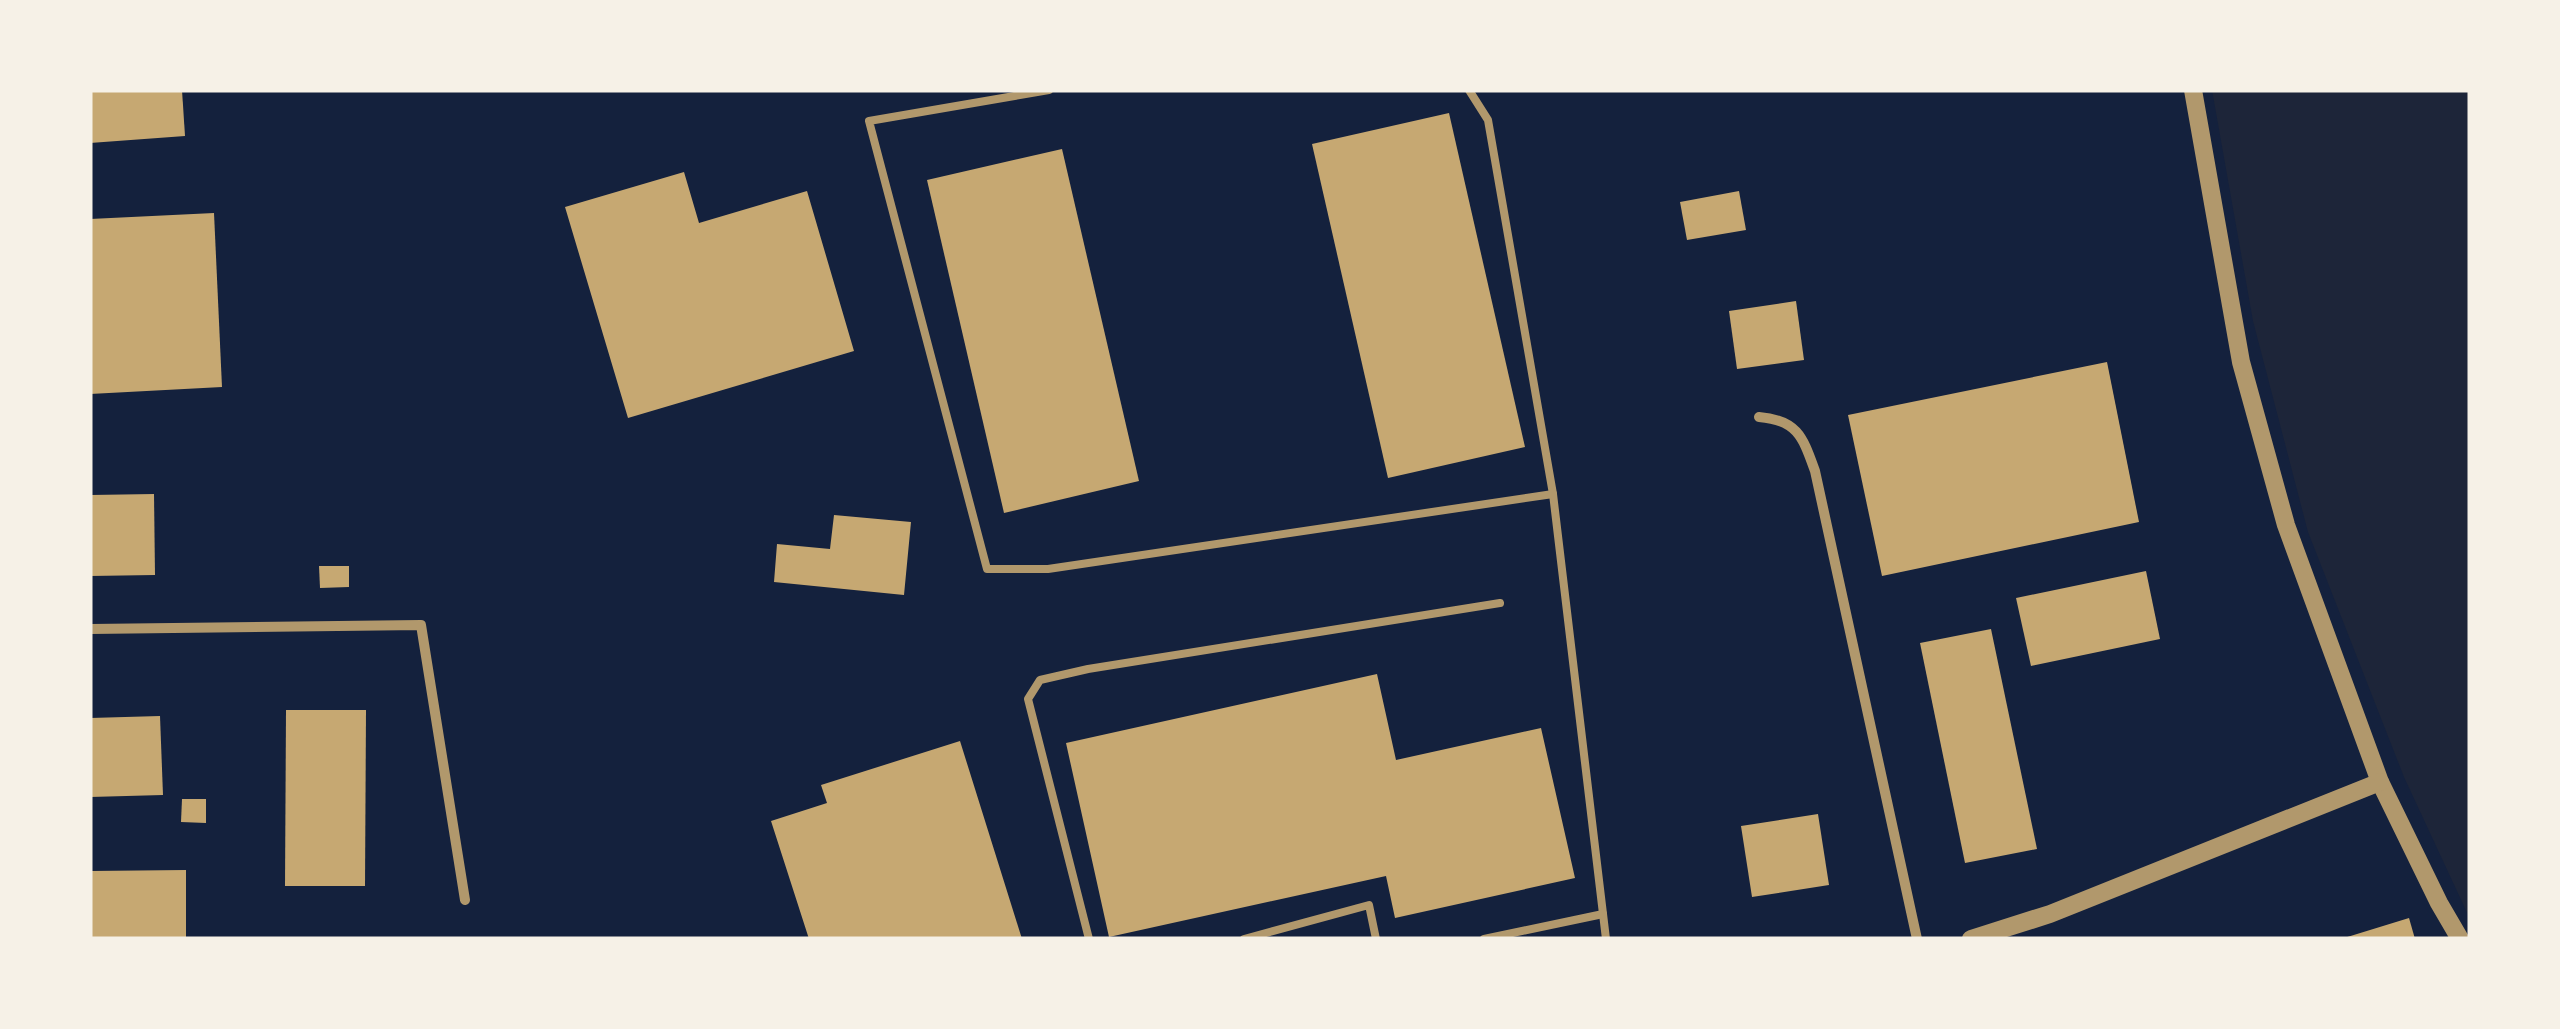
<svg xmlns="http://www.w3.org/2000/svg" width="2560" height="1029" font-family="'Roboto Condensed',sans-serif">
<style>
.green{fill:#1d2539}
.building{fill:#c6a872}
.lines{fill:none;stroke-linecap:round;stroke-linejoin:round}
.service{stroke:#b1986c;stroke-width:8}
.minor{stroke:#b1986c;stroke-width:10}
.tertiary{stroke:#b1986c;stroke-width:18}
</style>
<rect width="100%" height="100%" fill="#14213d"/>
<polygon class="green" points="2212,90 2470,90 2470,919 2404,777 2308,532 2253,321"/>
<g class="building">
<polygon points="90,90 182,90 185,136 90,143"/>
<polygon points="1449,113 1525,447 1388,478 1312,144"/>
<polygon points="1062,149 1139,481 1004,513 927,180"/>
<polygon points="684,172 699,223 807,191 854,351 628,418 565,207"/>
<polygon points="1739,191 1746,230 1687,240 1680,202"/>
<polygon points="214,213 222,387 90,394 90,219"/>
<polygon points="1796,301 1804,360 1737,369 1729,311"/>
<polygon points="2107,362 2139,522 1882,576 1848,415"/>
<polygon points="154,494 155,575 90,576 90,495"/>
<polygon points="834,515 911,522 904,595 774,582 777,544 830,549"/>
<polygon points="319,566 349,566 349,587 320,588"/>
<polygon points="2146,571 2160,639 2031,666 2016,598"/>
<polygon points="1991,629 2037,849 1965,863 1920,643"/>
<polygon points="1377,674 1396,760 1541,728 1575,878 1395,918 1386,876 1109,937 1066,743"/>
<polygon points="286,710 366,710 365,886 285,886"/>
<polygon points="160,716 163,795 90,797 90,718"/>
<polygon points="960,741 1022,939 809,939 771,821 827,803 821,785"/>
<polygon points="182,799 206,799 206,823 181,822"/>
<polygon points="1818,814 1829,885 1752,897 1741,826"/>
<polygon points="186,870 186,939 90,939 90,871"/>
<polygon points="2409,918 2415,939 2344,939 2344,938"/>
</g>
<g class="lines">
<g class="service">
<polyline points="1049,90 869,121 987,569 1048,569 1553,494"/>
<polyline points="1469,90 1488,120 1553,494 1606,939"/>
<polyline points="1089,939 1028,699 1040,680 1088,669 1500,603"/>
<polyline points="1244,939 1369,905 1376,939"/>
<polyline points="1484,939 1603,914"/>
</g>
<g class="minor">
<path d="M1759 417C1798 420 1803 438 1815 471L1917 939"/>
<polyline points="90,629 421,625 465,900"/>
</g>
<g class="tertiary">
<polyline points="2193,90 2241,362 2286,525 2380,782 2439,903 2460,939"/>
<polyline points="1971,939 2050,914 2380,782"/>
</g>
</g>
<rect width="2560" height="1029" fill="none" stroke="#f6f1e7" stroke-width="185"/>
</svg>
